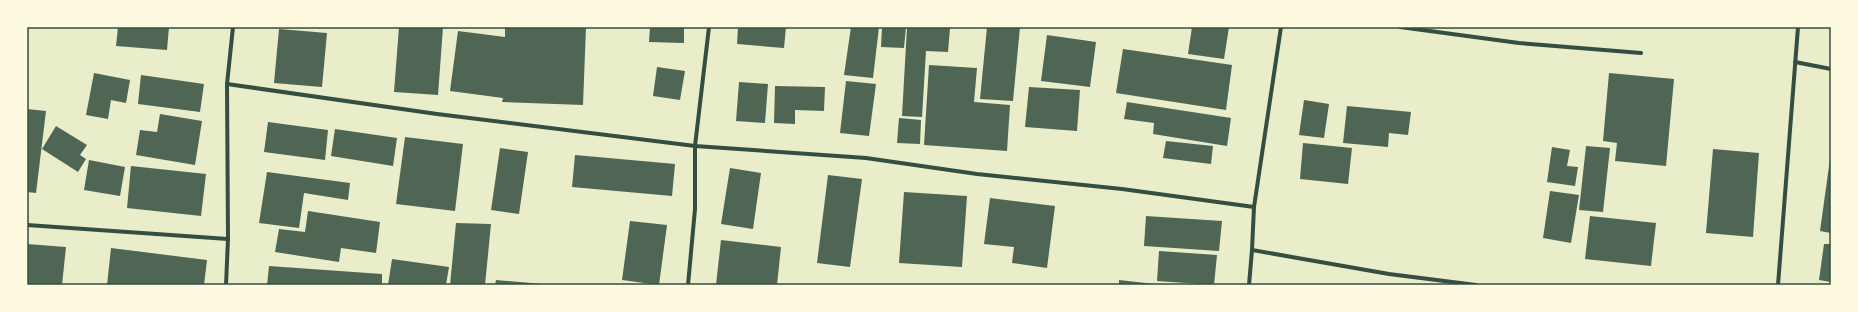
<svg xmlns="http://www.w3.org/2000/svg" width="1858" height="312" font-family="'Nunito Sans',sans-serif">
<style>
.building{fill:#4f6655}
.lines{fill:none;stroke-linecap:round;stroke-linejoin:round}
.minor{stroke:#344e41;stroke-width:4}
.neatline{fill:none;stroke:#344e41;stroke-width:1.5}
</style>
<rect width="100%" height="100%" fill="#e9edc9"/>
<g class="building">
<polygon points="118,27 169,27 167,50 116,46"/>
<polygon points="399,27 443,27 438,95 394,92"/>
<polygon points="505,27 586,27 583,105 502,102 503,98 450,91 458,31 505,37"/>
<polygon points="650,27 684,27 684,43 649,42"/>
<polygon points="738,27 786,27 784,48 737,44"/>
<polygon points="851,27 879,27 873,78 844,75"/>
<polygon points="882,27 906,27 904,48 881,47"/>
<polygon points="907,27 950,28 948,52 926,51 922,117 902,116"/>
<polygon points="987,27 1020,27 1013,101 980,99"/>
<polygon points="1192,27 1229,27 1224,59 1188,54"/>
<polygon points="279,29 327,33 322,87 274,83"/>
<polygon points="1047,35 1096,42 1090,87 1041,81"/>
<polygon points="1123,49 1232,65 1226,110 1116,93"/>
<polygon points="929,65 977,68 974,102 1010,105 1007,151 924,145"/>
<polygon points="657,67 685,71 680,100 653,96"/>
<polygon points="94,73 130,80 126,103 111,100 108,119 86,115"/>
<polygon points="1609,73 1674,79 1666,166 1615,161 1617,143 1603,141"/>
<polygon points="141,75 204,84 200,112 138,104"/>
<polygon points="846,81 876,84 869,136 840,133"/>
<polygon points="739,82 768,84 765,123 736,121"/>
<polygon points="775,86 825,87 824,111 795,110 795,124 774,123"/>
<polygon points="1029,87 1080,90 1077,131 1025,127"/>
<polygon points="1304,100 1329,104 1324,138 1299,135"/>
<polygon points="1127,102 1231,118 1227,146 1153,134 1154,123 1124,119"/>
<polygon points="1347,106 1411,112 1408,135 1389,133 1388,147 1343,143"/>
<polygon points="27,109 46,111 36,193 27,192"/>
<polygon points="160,114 202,121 195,165 136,155 140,130 157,132"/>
<polygon points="899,118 921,120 920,144 897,143"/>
<polygon points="268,122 328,130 325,160 264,152"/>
<polygon points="56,126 87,145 80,155 86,159 78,172 42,149"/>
<polygon points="335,129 397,138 393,166 331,156"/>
<polygon points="405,137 463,144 455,211 396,204"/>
<polygon points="1166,141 1213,146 1211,164 1163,158"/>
<polygon points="1303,143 1352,148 1348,184 1300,179"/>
<polygon points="1586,146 1610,148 1603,212 1579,210"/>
<polygon points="1552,147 1570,150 1567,166 1578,167 1575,186 1547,182"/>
<polygon points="500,148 528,152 519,214 491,210"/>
<polygon points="1713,149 1759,153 1753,237 1706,233"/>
<polygon points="575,155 675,164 672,196 572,187"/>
<polygon points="1830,159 1831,159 1831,233 1820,231"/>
<polygon points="89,160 125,167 120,196 84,190"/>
<polygon points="131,166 206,174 201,216 127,208"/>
<polygon points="730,168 761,173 753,229 721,224"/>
<polygon points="267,172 350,183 348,200 304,193 299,228 259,223"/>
<polygon points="828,175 862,179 850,267 817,263"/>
<polygon points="1550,191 1579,195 1571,243 1543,238"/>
<polygon points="904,192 967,196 962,267 899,263"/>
<polygon points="990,198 1055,206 1047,268 1012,263 1014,247 984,244"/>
<polygon points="308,211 380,222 376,253 341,248 339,262 275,252 279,229 305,232"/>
<polygon points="1146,216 1222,221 1219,251 1144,246"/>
<polygon points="1590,216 1656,223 1651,266 1585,259"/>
<polygon points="630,221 667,225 659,285 622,280"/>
<polygon points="456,223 491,224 485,285 450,285"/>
<polygon points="721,240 781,247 777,285 716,285"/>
<polygon points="27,244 66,247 62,285 27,285"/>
<polygon points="1824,244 1831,244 1831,282 1819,280"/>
<polygon points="111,248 207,260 204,285 107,285"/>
<polygon points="1159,251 1217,255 1214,285 1157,281"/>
<polygon points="392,259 449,267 446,285 388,285"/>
<polygon points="269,266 382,274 382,285 267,285"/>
<polygon points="496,280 543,284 543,285 495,285"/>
<polygon points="1119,280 1155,284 1155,285 1119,285"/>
</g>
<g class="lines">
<g class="minor">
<polyline points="1400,27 1519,43 1641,53"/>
<polyline points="1795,62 1831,69"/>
<polyline points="227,84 437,114 695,146 866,158 977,174 1122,189 1254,207"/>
<polyline points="27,225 228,239"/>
<polyline points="1252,250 1389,274 1476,285"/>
<polyline points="226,285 228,239 227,84 233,27"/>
<polyline points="688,285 695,209 695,146 709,27"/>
<polyline points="1249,285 1252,250 1254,207 1281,27"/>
<polyline points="1778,285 1798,27"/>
</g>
</g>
<rect width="1858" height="312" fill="none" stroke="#fefae0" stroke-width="56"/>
<rect x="28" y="28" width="1802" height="256" class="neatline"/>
</svg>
